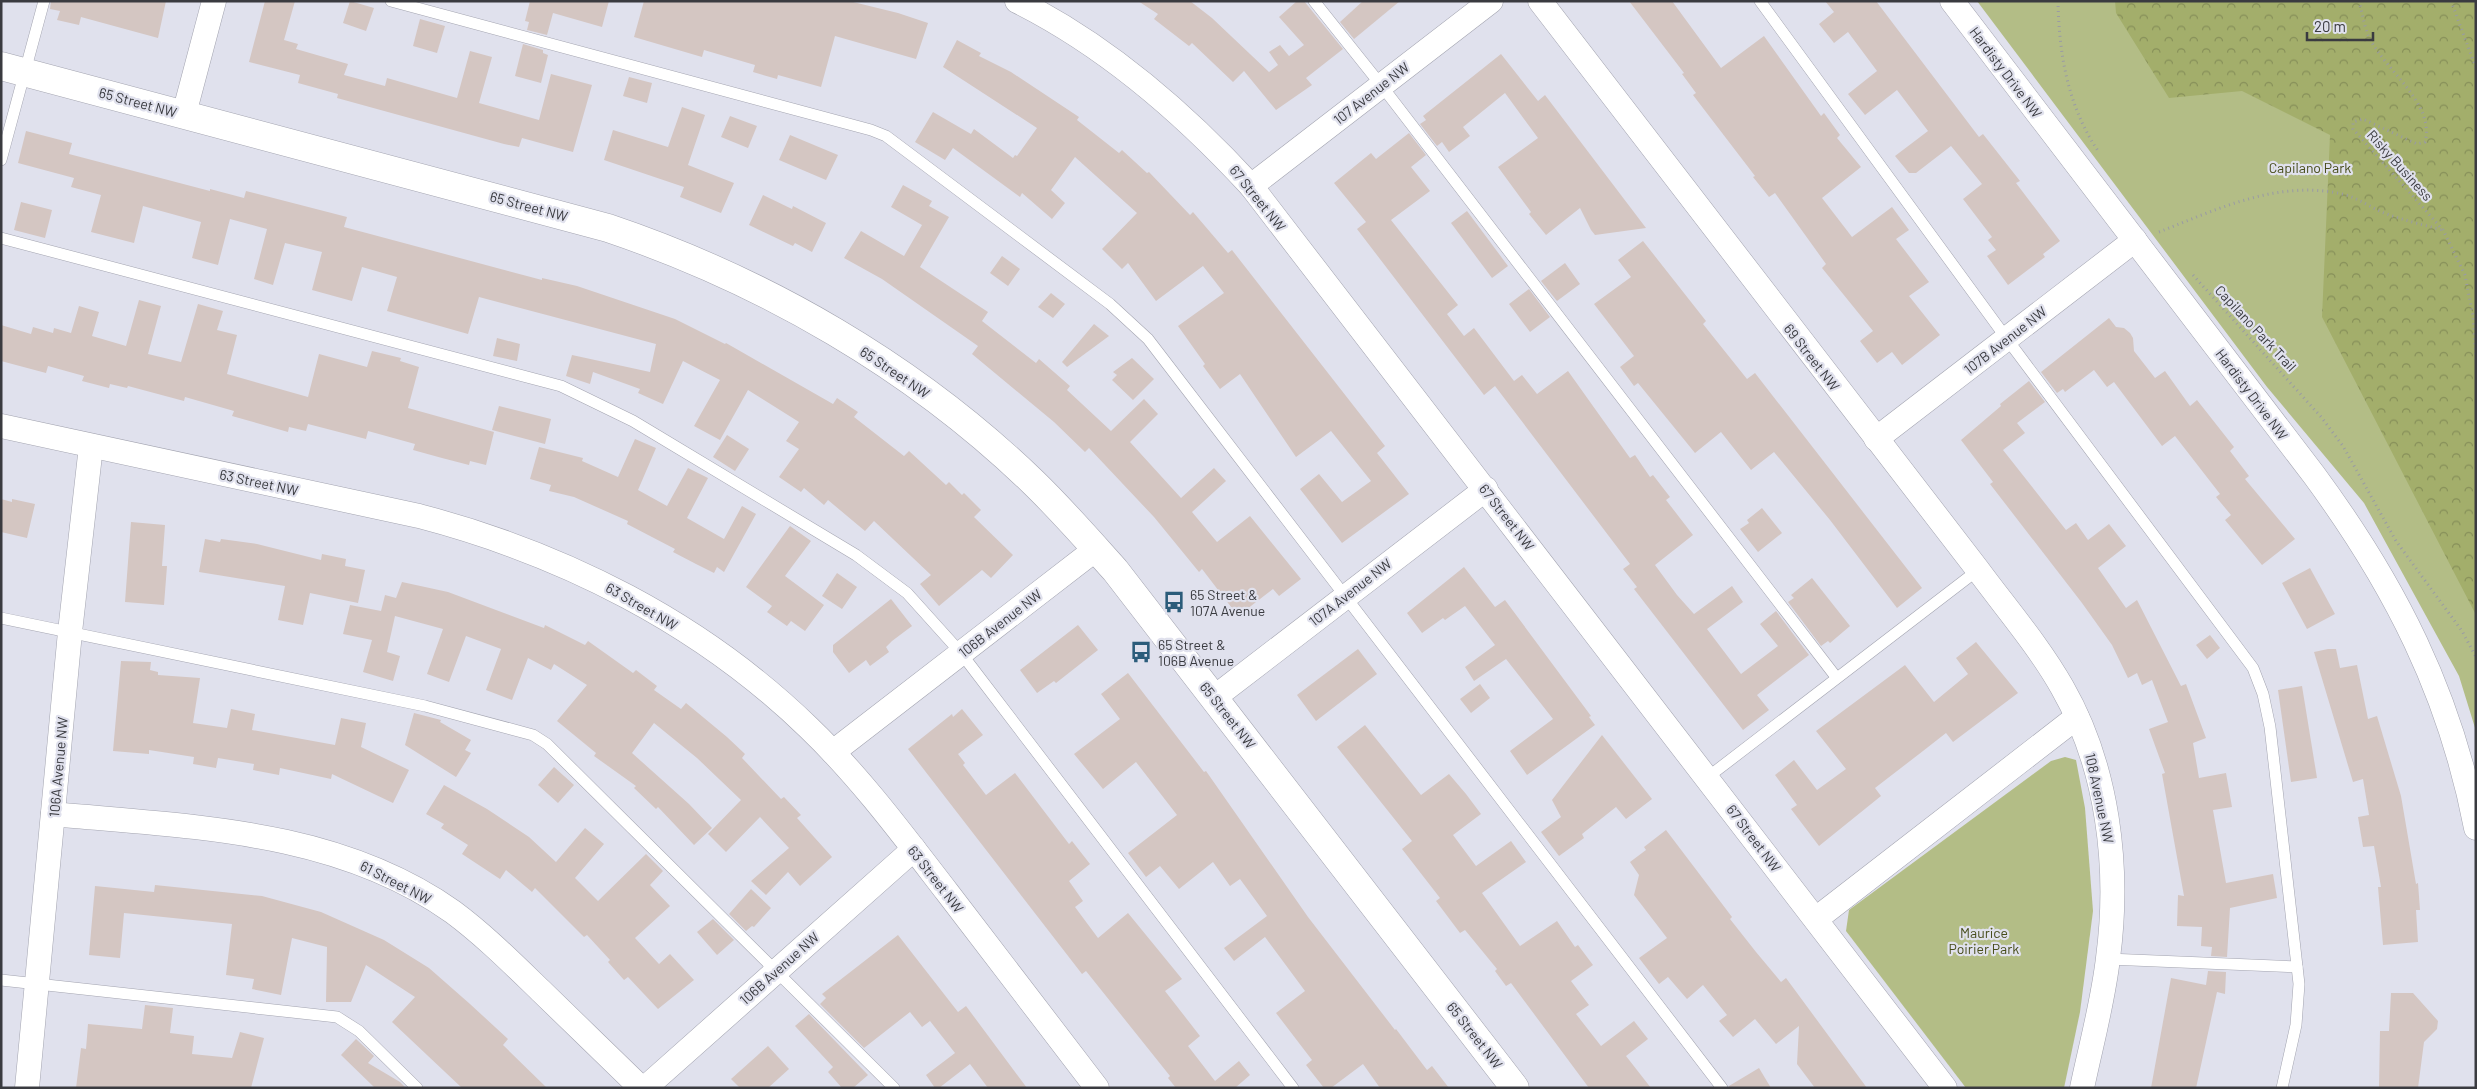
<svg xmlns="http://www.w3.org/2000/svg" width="2477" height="1089" font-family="Barlow,sans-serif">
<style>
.green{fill:#b3bd86}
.forest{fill:url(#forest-crowns)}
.building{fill:#d4c6c2}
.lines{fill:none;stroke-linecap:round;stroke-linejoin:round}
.service-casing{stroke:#a3a4b0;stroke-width:12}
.minor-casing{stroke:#a3a4b0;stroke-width:25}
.tertiary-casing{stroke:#a3a4b0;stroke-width:29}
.path{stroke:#9a9ba4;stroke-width:3;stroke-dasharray:1 4;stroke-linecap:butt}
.service{stroke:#fff;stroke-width:11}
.minor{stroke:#fff;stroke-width:24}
.tertiary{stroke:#fff;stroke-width:28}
.labels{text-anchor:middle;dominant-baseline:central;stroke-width:4.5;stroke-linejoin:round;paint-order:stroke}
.street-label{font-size:14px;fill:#3a3b40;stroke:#e0e1ed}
.park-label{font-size:14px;fill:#464c1a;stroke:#e0e1ed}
.poi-label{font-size:14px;fill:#3a3b40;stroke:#e0e1ed;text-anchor:start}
</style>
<defs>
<pattern id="forest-crowns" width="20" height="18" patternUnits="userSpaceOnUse" patternTransform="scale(1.25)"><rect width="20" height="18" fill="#a3ae6b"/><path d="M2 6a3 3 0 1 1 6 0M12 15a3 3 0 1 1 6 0" fill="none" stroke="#868f59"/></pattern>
</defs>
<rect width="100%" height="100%" fill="#e0e1ed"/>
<g class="green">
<polygon points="1977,1 2476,1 2476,731 2459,676 2364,503 2267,387"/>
<polygon points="2065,757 2076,760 2085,808 2093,911 2080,1012 2064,1088 1966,1088 1846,931 1849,910 2051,761"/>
</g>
<polygon class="forest" points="2115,1 2476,1 2476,615 2322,317 2330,135 2242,91 2169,98 2116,13"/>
<g class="building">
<polygon points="51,1 166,1 158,38 81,17 79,25 57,20 60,11 50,9"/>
<polygon points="265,1 295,1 284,40 298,44 296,49 348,64 344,75 385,86 387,78 457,98 470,51 492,57 479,103 539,120 551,74 592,85 573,152 522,138 519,147 504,144 337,98 338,94 298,83 300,75 249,62"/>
<polygon points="350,1 374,8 366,31 343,23"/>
<polygon points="530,1 609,1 602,27 553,13 547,35 527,30 529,22 525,21"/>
<polygon points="644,1 849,1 898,13 928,23 916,59 835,36 821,87 778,75 777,79 753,72 755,65 704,50 702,57 634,37"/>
<polygon points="1138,1 1190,1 1212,18 1269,72 1278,65 1269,52 1280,45 1289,56 1304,45 1279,17 1297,1 1304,1 1343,49 1306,78 1312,85 1276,110 1244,71 1233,82 1192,43 1189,46 1154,19 1158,14"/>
<polygon points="1363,1 1400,1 1354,39 1340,22"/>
<polygon points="1629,1 1672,1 1721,68 1764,36 1821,116 1824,113 1840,135 1837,138 1861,167 1822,198 1852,237 1892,207 1909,230 1896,239 1929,282 1909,296 1940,335 1902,365 1892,352 1877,363 1860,341 1873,331 1822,268 1826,264 1775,193 1769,197 1753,177 1755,176 1693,95 1696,93 1682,74 1684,73"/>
<polygon points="1825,1 1876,1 1979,137 1983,134 2020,181 2016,183 2060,241 2043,254 2045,257 2008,285 1987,256 1996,250 1988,240 1992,237 1963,199 1982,184 1951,146 1916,173 1909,173 1895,156 1928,131 1897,90 1865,115 1848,94 1877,71 1848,32 1834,43 1819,24 1834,12"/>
<polygon points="420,19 445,26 437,53 413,46"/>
<polygon points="957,40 981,53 979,56 1011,72 1079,117 1077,120 1119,153 1122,150 1147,173 1149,172 1190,215 1193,212 1228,253 1232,250 1385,446 1377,453 1409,494 1342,543 1300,489 1319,474 1342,502 1371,481 1331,431 1296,457 1240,374 1220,389 1203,366 1205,364 1178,326 1224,293 1203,266 1156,301 1128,263 1122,269 1102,249 1137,213 1075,157 1051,190 1065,203 1052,219 1022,193 1020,197 953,148 945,160 915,142 933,112 971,134 974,129 1013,158 1015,155 1017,156 1037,128 943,67"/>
<polygon points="523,44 543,50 543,53 548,55 541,83 515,76"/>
<polygon points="1501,54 1538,101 1545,95 1646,228 1595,235 1591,230 1580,208 1546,235 1529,214 1531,212 1498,167 1538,138 1505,93 1463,127 1470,136 1449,152 1442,142 1437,146 1420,124 1426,120 1423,116"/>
<polygon points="629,77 652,83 647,103 623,96"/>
<polygon points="682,107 705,115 688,165 734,183 721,213 680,197 684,187 604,160 613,130 668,147"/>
<polygon points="730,116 757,126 748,148 721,137"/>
<polygon points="26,131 72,143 69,154 210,191 210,189 244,198 246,191 347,217 344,227 542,280 542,278 577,286 675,319 725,344 726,343 833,404 837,398 858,412 854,417 904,456 909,451 946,485 949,482 962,495 964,493 981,510 974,517 1013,555 991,578 982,570 939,606 920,584 931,575 874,521 865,531 828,500 824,505 804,488 801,492 779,477 799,449 786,441 799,422 748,390 720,440 694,426 720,380 683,361 663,404 638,393 640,389 593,372 590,384 566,376 572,355 650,372 656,344 479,297 468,334 387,311 397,277 362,267 352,301 312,290 322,252 285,243 273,285 254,279 267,229 230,219 218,265 192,258 201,222 143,206 134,243 91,232 101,195 71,187 74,178 18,163"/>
<polygon points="1409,133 1426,155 1411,167 1430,191 1391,220 1458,305 1447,314 1464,336 1474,328 1514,381 1522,375 1537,394 1568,371 1630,458 1635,455 1650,477 1653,475 1670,497 1666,500 1693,535 1655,565 1677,595 1694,614 1732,586 1743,602 1707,629 1741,674 1778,646 1760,624 1776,611 1809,655 1757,695 1769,710 1743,730 1634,589 1637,587 1623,569 1630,564 1495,386 1484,395 1357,229 1366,222 1334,183 1371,153 1376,159"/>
<polygon points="790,135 838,155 826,180 779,160"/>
<polygon points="903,185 932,201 929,206 949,217 920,267 988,312 982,321 1036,363 1039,359 1070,386 1067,390 1111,431 1144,399 1158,414 1130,442 1181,498 1214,468 1226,481 1192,512 1217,542 1250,516 1301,579 1279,596 1273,589 1238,616 1202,569 1199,572 1154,517 1089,448 1085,452 1054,422 972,354 978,346 882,279 844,258 861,231 904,256 922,225 891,207"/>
<polygon points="763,195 792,209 793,206 826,223 812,252 795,243 793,246 749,225"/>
<polygon points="21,202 52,210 45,238 14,230"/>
<polygon points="1467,211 1508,266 1492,278 1451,223"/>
<polygon points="1643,241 1706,321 1703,324 1747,379 1755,373 1922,588 1897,608 1830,520 1774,452 1751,470 1721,432 1695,453 1638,383 1634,386 1620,367 1634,356 1594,304 1631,277 1618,260"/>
<polygon points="1002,256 1020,269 1008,286 990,273"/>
<polygon points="1565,263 1580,284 1557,301 1541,281"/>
<polygon points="1529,289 1550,317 1530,332 1509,304"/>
<polygon points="1051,293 1065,304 1053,318 1038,307"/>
<polygon points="139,300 161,306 148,354 181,362 198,304 223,311 217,330 237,335 227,374 308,397 319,354 367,367 372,351 401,358 400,361 419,367 408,408 494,432 486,465 470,461 469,465 442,458 413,450 415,444 368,431 366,439 308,424 306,431 289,427 288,432 232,416 234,411 185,397 184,401 128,386 127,388 110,384 109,388 82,381 84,376 48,366 46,373 1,361 1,325 31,334 33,327 53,333 54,328 71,333 79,306 99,312 92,336 126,346"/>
<polygon points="2109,318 2116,327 2124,328 2130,333 2133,338 2134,351 2155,378 2165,371 2190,406 2197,400 2234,447 2230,451 2249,476 2245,479 2295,539 2262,565 2225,520 2231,515 2216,497 2220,494 2175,436 2162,446 2114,382 2107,387 2094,370 2065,392 2063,389 2057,393 2041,372"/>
<polygon points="1094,324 1109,336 1067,367 1062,362"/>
<polygon points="497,338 520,344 517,361 493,356"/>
<polygon points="1132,358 1154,379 1133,400 1112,380 1117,375 1113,372"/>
<polygon points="2029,381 2045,402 2017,423 2025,433 2003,450 2066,530 2076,523 2088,540 2109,524 2126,546 2098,568 2126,608 2137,600 2181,686 2186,684 2206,738 2193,743 2199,778 2226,773 2232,807 2213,810 2226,883 2273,874 2277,898 2230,908 2227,957 2211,956 2212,947 2201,946 2202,927 2177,926 2178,895 2184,896 2162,774 2165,773 2149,729 2168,722 2152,680 2142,685 2137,673 2128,678 2112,645 2082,603 1990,484 1993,482 1961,440 2001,406 2000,404"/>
<polygon points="499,406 551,419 545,444 492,430"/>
<polygon points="727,435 749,449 735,471 713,457"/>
<polygon points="635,439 656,448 638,490 667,506 688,468 708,478 687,518 724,539 742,506 756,514 724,572 717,567 714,573 696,564 673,552 675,549 627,524 628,521 574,497 549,491 551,485 530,479 539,447 583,458 582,461 618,477"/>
<polygon points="1,499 12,502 12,499 35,504 27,538 1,532"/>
<polygon points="1762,508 1782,533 1758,552 1740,529 1749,523 1747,520"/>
<polygon points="131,522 165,525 162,566 167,566 164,605 125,602"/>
<polygon points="790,526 811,541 785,576 824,605 805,631 791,621 787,626 767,612 772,606 746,587"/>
<polygon points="205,539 220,542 221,539 257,544 321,560 322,554 346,559 345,566 365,570 358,603 310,593 303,625 278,620 285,586 199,572"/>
<polygon points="1464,567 1495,607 1505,600 1591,716 1589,717 1595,725 1527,775 1510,751 1553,719 1506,659 1474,681 1465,667 1495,645 1465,606 1445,620 1443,618 1422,633 1407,613"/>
<polygon points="2310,568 2335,614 2307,629 2282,583"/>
<polygon points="837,573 857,587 842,609 822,596"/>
<polygon points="1812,578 1850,626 1830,643 1828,641 1821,646 1788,602 1794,598 1791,595"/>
<polygon points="402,582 448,592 544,628 545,625 585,645 588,641 633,673 636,670 657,686 654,690 681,709 686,703 727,737 745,754 742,758 781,799 784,797 801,815 797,818 832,857 800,886 788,872 766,895 751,881 789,848 760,817 726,852 708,834 741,800 697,758 654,723 632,753 689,804 712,828 694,845 658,807 656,809 634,788 636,786 594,756 596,753 557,721 587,685 554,664 551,670 528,658 512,700 486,690 501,649 466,636 449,682 427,674 443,629 395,616 387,652 400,656 393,681 363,672 372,640 343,634 350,605 381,611 385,595 396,598"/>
<polygon points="891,599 912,626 892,641 886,647 889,652 870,666 866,660 849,673 833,652 833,645"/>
<polygon points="1078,625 1098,650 1056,683 1054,681 1037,693 1020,670"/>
<polygon points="2210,635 2220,648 2207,659 2196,645"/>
<polygon points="1976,642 2018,693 1953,742 1946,733 1923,751 1875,788 1881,796 1819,846 1791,809 1797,805 1775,775 1794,760 1817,790 1846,769 1816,731 1905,665 1934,702 1968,674 1956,658"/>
<polygon points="1358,649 1377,674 1316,721 1297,695"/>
<polygon points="2328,649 2336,649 2340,668 2357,665 2368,719 2377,716 2401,796 2416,884 2418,883 2420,910 2416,910 2418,942 2383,945 2378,887 2381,887 2374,846 2363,847 2358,817 2369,815 2363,779 2353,782 2314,652"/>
<polygon points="121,661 151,662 150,670 158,672 158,675 200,678 193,723 227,728 231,709 255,714 252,730 335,745 341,718 366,723 361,747 409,770 393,803 332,774 331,779 280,768 279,775 253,770 254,764 218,758 216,768 193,764 194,757 149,750 149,754 113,751"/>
<polygon points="1128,673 1204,772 1206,771 1308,917 1395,1030 1396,1029 1427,1070 1432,1066 1449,1088 1380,1088 1363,1064 1331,1088 1324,1088 1306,1065 1312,1060 1276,1013 1305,991 1265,937 1234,961 1224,948 1267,916 1240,879 1230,886 1213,862 1179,889 1160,866 1146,877 1128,853 1177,815 1136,762 1103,789 1074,754 1120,719 1101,694"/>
<polygon points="1480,684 1490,698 1471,713 1460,699"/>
<polygon points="2302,686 2317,778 2291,782 2278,690"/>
<polygon points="962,709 983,735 958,754 965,763 963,765 986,795 1015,773 1069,844 1072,841 1090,864 1069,881 1083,901 1075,907 1098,938 1128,913 1182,979 1165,991 1200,1036 1188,1046 1215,1081 1239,1061 1250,1075 1235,1088 1176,1088 1168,1078 1170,1076 1086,971 1082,974 908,749 952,714 953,717"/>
<polygon points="414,713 441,720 440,722 471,740 465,750 471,753 456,777 405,745"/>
<polygon points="1365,725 1421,795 1449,774 1466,794 1481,814 1453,835 1476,866 1511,841 1526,862 1482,893 1520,946 1557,921 1575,947 1578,945 1593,965 1571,981 1589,1005 1576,1014 1601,1046 1634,1021 1648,1039 1626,1056 1651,1088 1589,1088 1511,983 1506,986 1495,971 1497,969 1465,930 1460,933 1436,901 1440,898 1402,849 1412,841 1337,747"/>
<polygon points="1602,735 1652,799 1626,819 1616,807 1582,834 1584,838 1559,856 1541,832 1561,817 1552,800"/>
<polygon points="554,767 574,785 558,803 538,785"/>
<polygon points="444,785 487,809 529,837 556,862 585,828 604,844 575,878 598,901 646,854 663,871 650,885 670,906 635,938 659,964 670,954 694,980 658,1009 628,977 624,980 608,962 610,960 587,935 584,937 535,888 532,892 506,870 500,879 462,854 468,845 441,828 444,824 426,814"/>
<polygon points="1666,830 1732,917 1730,919 1756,952 1781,982 1786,978 1867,1088 1815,1088 1797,1064 1799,1026 1776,1044 1755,1019 1733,1037 1719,1021 1727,1015 1703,985 1687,999 1668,977 1659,984 1639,958 1667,938 1634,895 1639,875 1630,862 1646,850 1644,847"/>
<polygon points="155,885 262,896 321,912 384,940 429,968 470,1004 508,1039 503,1045 547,1088 462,1088 392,1022 415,997 366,965 351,1002 326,1002 327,947 292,938 281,995 252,989 254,979 226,975 232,924 124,913 120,958 89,955 95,886 154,892"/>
<polygon points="751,889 771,908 754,927 752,926 746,931 729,914"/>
<polygon points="713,919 734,940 717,955 697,932"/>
<polygon points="898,935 958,1012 966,1006 1027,1088 988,1088 970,1064 939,1088 935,1088 926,1075 955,1053 930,1021 922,1027 910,1012 864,1048 820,1004 826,998 822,994"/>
<polygon points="2208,971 2226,972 2225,994 2217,992 2196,1088 2151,1088 2171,978 2206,985"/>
<polygon points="2391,993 2413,993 2438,1021 2437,1029 2424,1042 2418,1088 2379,1088 2380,1031 2389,1031"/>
<polygon points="145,1005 173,1008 170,1033 194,1036 192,1054 232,1058 240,1032 264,1038 251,1088 76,1088 81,1048 86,1049 88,1024 142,1029"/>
<polygon points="809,1014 868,1075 853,1088 842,1088 828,1072 833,1067 795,1026"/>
<polygon points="356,1039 374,1056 368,1063 400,1082 406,1088 375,1088 341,1055"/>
<polygon points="768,1046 789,1069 768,1088 740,1088 731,1079"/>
<polygon points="1759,1068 1771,1088 1729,1088 1729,1086"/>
</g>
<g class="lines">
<g class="service-casing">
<g id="service">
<polyline points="391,1 871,130 886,136 1110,304 1148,339 1722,1088"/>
<polyline points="1314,1 1381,85 1836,677"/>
<polyline points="1760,1 2007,339 2253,668 2263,694 2270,727 2299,984 2296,1025 2282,1088"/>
<polyline points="1,160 44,1"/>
<polyline points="1,238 561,386 633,421 856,555 907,593 961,653 1293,1088"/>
<polyline points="1,618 425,706 533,735 547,744 894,1088"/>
<polyline points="1708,777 1978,570"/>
<polyline points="2108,959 2297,967"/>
<polyline points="1,980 337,1017 359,1031 417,1088"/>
</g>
</g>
<g class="minor-casing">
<g id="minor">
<path d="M1017 1C1107 46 1183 112 1251 186L1945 1088"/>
<path d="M1540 1 1978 570C2006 608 2038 645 2062 687 2108 767 2120 867 2108 958 2103 1002 2091 1045 2082 1088"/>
<path d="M1952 1 2314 475C2395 585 2450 693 2476 828"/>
<polyline points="184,114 214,1"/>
<polyline points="1251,186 1491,1"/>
<path d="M1 426 419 516C564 554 701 623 809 728 860 777 903 835 947 892 997 957 1047 1022 1097 1088"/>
<polyline points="1876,439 2135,240"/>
<polyline points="1215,697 1486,489"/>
<polyline points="833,752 1096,549"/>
<path d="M53 814C190 827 336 829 453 912 484 935 512 963 540 990 574 1023 607 1055 641 1088"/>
<polyline points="1816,919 2077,717"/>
<polyline points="27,1088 70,632 91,446"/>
<polyline points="645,1088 914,849"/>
</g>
</g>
<g class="tertiary-casing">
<path id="tertiary" d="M1 66 608 228C765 281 914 367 1033 482 1062 510 1088 540 1115 570L1515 1088"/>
</g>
<g class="path">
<path d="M2058 1C2059 55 2068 106 2098 151"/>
<path d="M2359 1C2362 12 2364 25 2368 35 2382 68 2436 103 2425 142L2417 144 2363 119 2353 122V129L2443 230 2465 275 2473 316 2476 360"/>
<polyline points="2451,1 2476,68"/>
<path d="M2159 232C2218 209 2281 178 2346 195 2359 199 2372 208 2384 213 2403 220 2423 225 2443 230"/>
<polyline points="2193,275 2322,418 2343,446 2396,541 2462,631 2476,657"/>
</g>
<use href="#service" class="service"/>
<use href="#minor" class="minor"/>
<use href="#tertiary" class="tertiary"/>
</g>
<defs>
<g id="bus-bare" transform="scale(1.725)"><path d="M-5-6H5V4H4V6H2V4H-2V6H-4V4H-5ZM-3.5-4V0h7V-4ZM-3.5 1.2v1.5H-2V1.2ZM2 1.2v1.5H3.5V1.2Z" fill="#2b5c7a" stroke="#e0e1ed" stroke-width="2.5" paint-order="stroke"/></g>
</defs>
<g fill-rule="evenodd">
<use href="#bus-bare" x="1174" y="602"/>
<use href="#bus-bare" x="1141" y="652"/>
</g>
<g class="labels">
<g class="street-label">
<text transform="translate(2006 72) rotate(53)">Hardisty Drive NW</text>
<text transform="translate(1371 93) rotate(-38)">107 Avenue NW</text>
<text transform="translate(138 102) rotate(15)">65 Street NW</text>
<text transform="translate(2400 165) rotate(48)">Risky Business</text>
<text transform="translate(1258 198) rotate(51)">67 Street NW</text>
<text transform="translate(529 206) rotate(15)">65 Street NW</text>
<text transform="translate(2256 328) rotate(47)">Capilano Park Trail</text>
<text transform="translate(2005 340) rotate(-38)">107B Avenue NW</text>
<text transform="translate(1812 357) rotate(52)">69 Street NW</text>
<text transform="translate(895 372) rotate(34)">65 Street NW</text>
<text transform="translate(2252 394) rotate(53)">Hardisty Drive NW</text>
<text transform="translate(259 482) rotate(12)">63 Street NW</text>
<text transform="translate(1507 517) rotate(52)">67 Street NW</text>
<text transform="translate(1350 592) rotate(-38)">107A Avenue NW</text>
<text transform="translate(642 606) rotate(30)">63 Street NW</text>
<text transform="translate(1000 623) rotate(-38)">106B Avenue NW</text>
<text transform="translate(1228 715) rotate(52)">65 Street NW</text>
<text transform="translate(58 767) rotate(-85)">106A Avenue NW</text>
<text transform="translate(2100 798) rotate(78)">108 Avenue NW</text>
<text transform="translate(1754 838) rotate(53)">67 Street NW</text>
<text transform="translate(936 879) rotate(52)">63 Street NW</text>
<text transform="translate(396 882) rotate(27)">61 Street NW</text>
<text transform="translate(779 968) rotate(-42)">106B Avenue NW</text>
<text transform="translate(1475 1035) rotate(52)">65 Street NW</text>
</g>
<g class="park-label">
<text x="2310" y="167">Capilano Park</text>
<text x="1984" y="932">Maurice<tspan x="1984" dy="16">Poirier Park</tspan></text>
</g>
<g class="poi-label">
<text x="1190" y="594">65 Street &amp;<tspan x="1190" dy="16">107A Avenue</tspan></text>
<text x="1158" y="644">65 Street &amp;<tspan x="1158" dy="16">106B Avenue</tspan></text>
</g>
</g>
<rect width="2477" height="1089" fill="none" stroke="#3a3b40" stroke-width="5"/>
<path d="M2307 32v8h66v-8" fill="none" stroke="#3a3b40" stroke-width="2.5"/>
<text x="2314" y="32" font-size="15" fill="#3a3b40" stroke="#e0e1ed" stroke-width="4" paint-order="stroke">20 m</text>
</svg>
